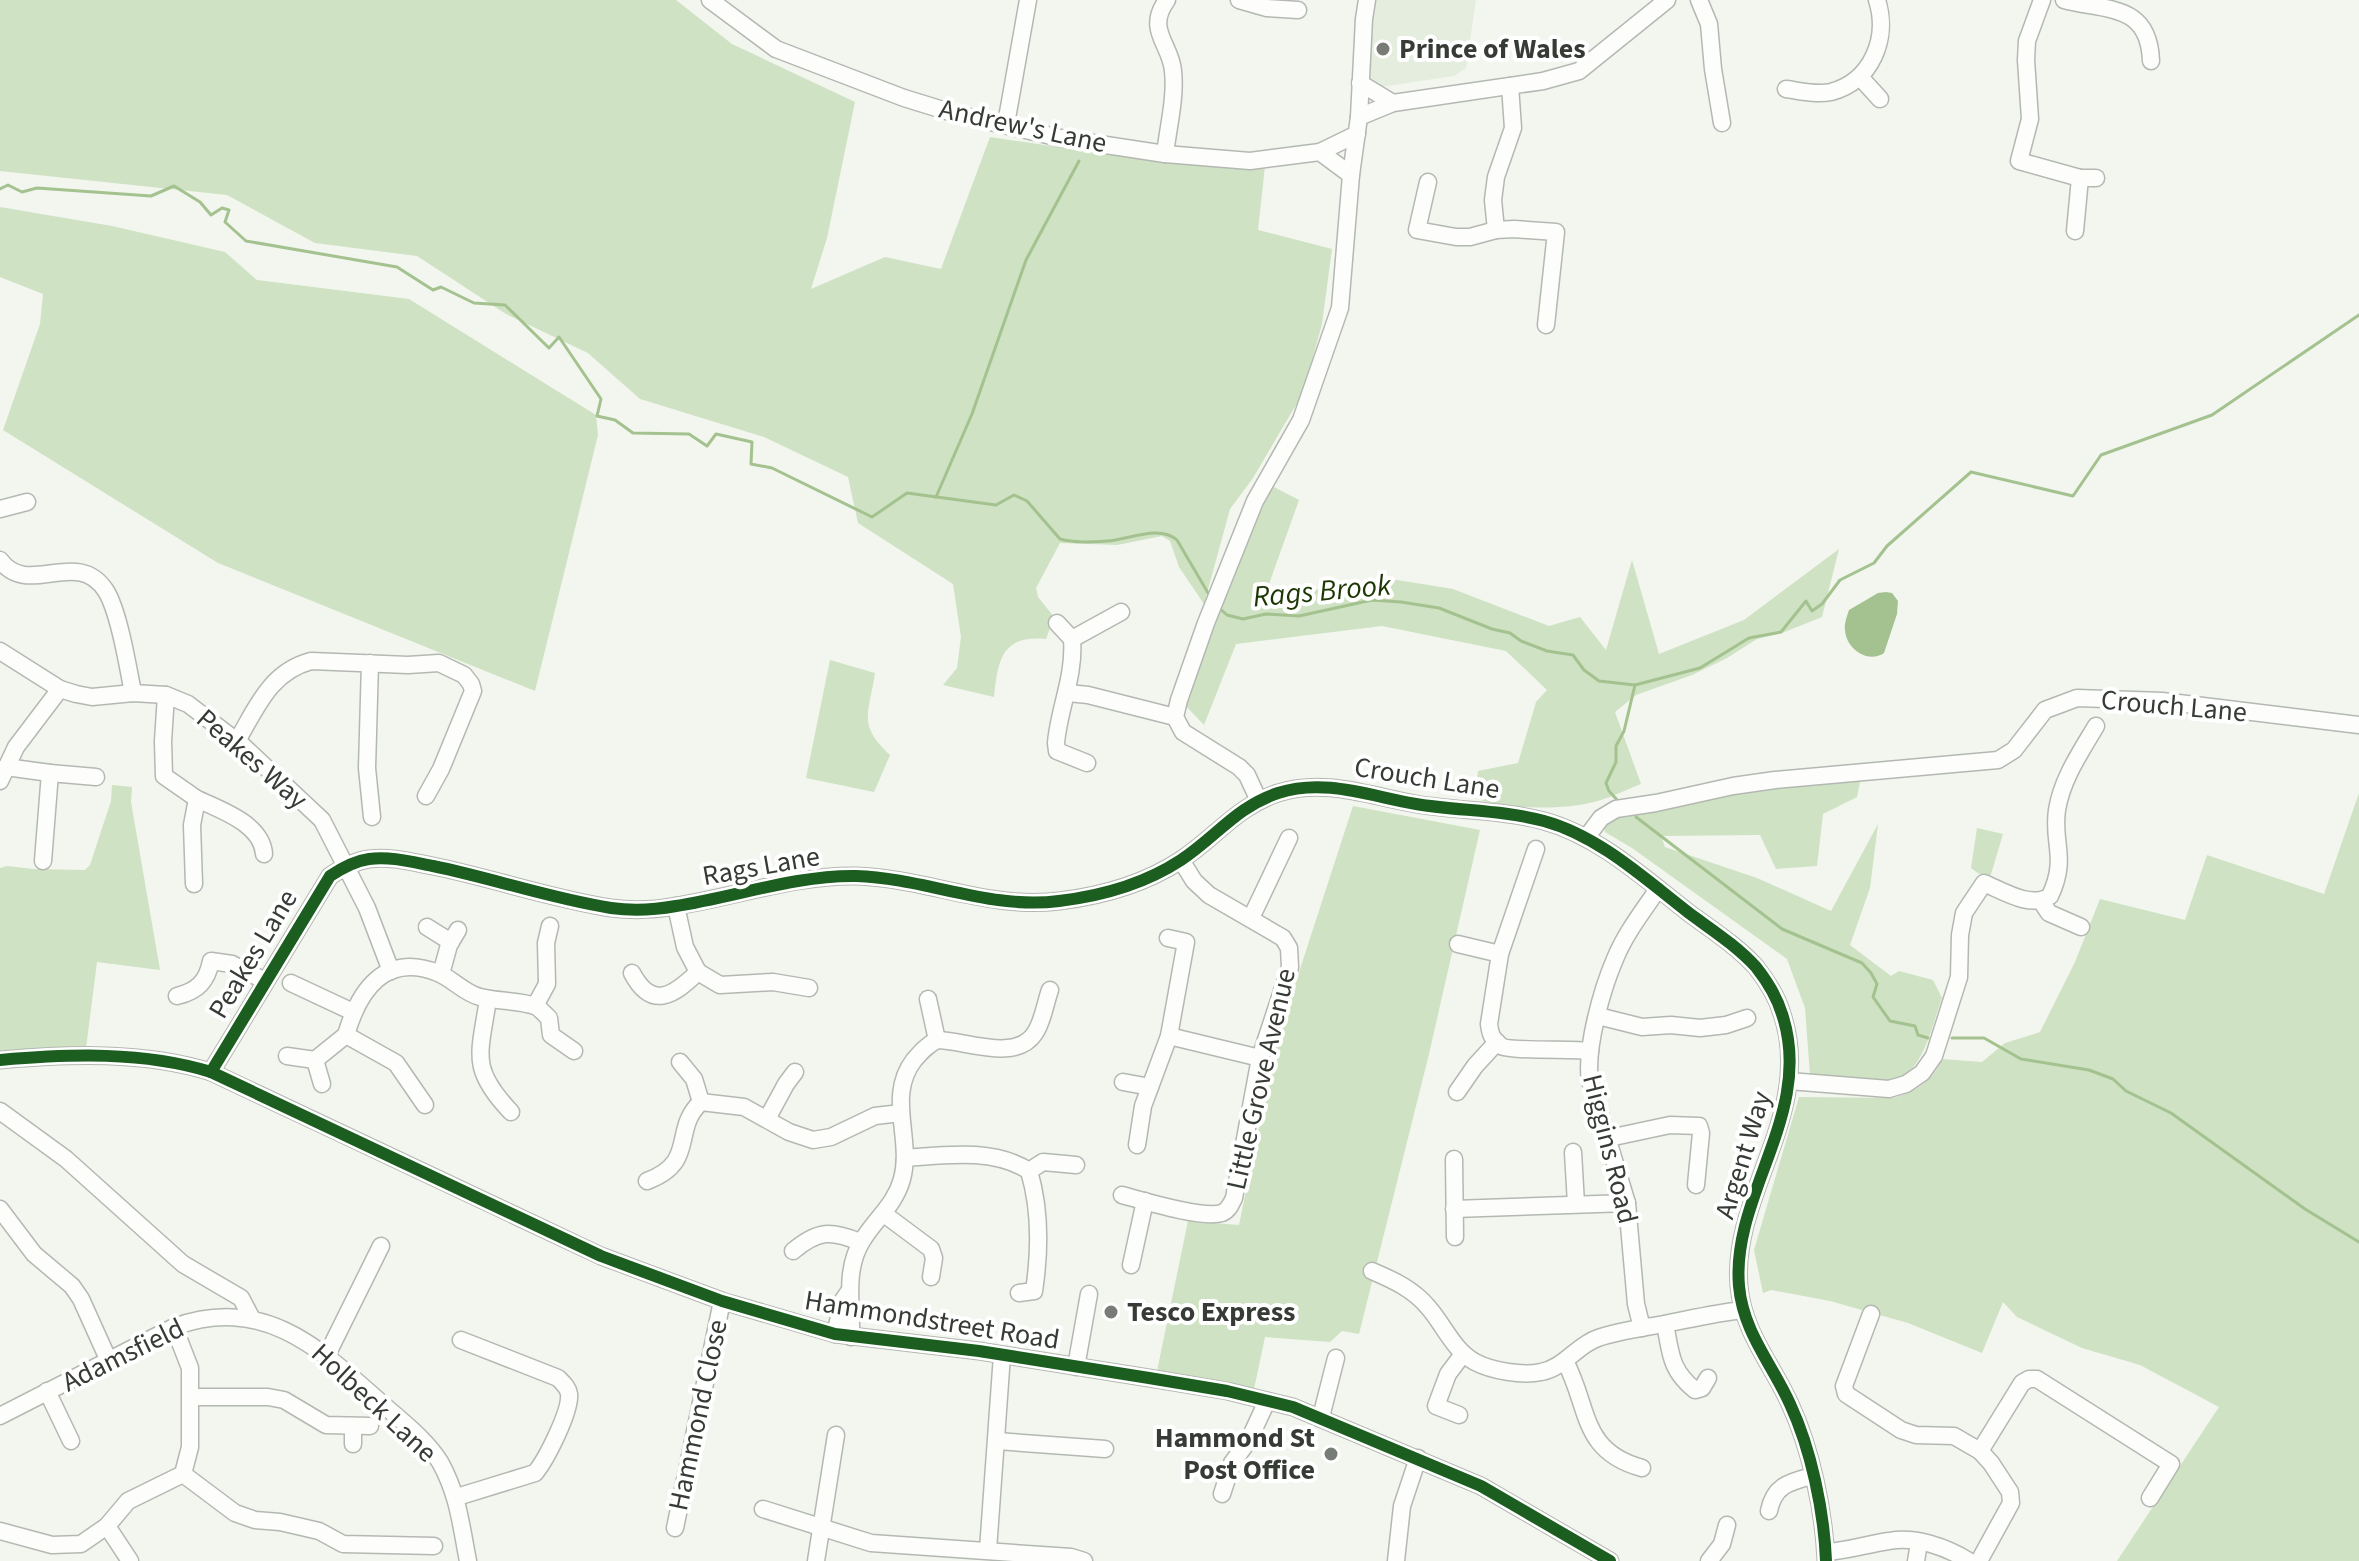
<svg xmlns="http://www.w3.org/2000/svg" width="2359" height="1561" font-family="'Source Sans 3',sans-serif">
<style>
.built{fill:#e4edde}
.green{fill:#cfe2c3}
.water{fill:#a4c28f}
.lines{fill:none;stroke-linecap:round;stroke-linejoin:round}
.stream{stroke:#a4c28f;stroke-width:3}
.minor-casing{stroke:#b4b8b2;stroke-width:19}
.minor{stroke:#fdfefc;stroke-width:16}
.cycleway-casing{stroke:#fff;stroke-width:17}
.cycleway{stroke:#1b5e20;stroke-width:12}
.poi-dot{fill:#787c76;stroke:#fff;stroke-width:3}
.labels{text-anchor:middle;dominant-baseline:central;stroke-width:8;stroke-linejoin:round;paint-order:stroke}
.poi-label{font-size:28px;font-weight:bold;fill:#373b35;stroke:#fff;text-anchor:start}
.street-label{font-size:28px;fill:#373b35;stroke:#fff}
.water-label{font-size:30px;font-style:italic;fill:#1d3704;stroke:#fff}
</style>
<rect width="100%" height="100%" fill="#f2f6ee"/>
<polygon class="built" points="1373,0 1476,0 1466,68 1454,76 1380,87 1367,74"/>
<g class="green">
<path d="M0 0H676L732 44 855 102 827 238 811 289 885 257 941 269 990 137 1111 155 1265 166 1258 230 1332 249 1322 324 1303 393 1253 478 1230 509 1204 604 1179 567 1170 541 1162 536 1117 545 1060 543 1036 588 1038 597 1054 617 1046 639C1002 635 998 659 994 697L943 685 957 668 961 637 953 584 858 523 848 477 764 437 640 399 588 353 506 314 417 256 315 243 227 195 0 171Z"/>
<polygon points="0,207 112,226 225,252 257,280 409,299 596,415 598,435 535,691 218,563 3,430 40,324 43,294 0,277"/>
<path d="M1272 486 1299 500 1265 595 1397 580 1453 589 1549 626 1580 617 1606 650 1632 560 1659 654 1744 620 1839 549 1822 617 1782 633 1757 639 1727 658 1692 675 1636 695 1615 712 1641 784C1626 790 1610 798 1594 802 1563 810 1504 810 1475 798L1478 771 1518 763 1536 702 1547 690 1506 651 1382 626 1236 644 1204 725 1185 705 1245 546Z"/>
<path d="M830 660 875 673C869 714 857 724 890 755L874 792 806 778Z"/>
<path d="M1861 777 1857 797 1823 814 1817 866 1776 869 1760 835 1661 836 1665 847 1757 878 1831 911 1878 824 1870 888 1850 945 1891 976 1899 971 1933 980 1942 998C1933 1022 1927 1055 1908 1073 1891 1089 1833 1077 1810 1075L1805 1008 1787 959 1632 848 1605 832C1602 823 1612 819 1620 814L1720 795Z"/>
<polygon points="112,785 132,787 131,802 160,970 97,962 86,1048 0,1051 0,868 7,866 33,869 85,870 90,865 111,801"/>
<path d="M2359 793V1561H2117L2219 1407 2140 1365 2082 1348 2017 1317 2003 1302 1982 1353 1908 1323 1830 1301 1771 1290 1763 1293 1754 1250 1799 1097 1893 1098C1915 1092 1933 1081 1942 1059L1982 1062 2005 1043 2040 1032 2075 962 2100 899 2185 920 2207 855 2324 894Z"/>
<polygon points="1353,806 1480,830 1429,1054 1359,1334 1342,1331 1330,1342 1265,1337 1254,1389 1157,1371 1188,1221 1239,1225 1277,1040"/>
<polygon points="1977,828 2003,834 1989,881 1971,868"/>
</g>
<path class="water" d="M1886 592 1892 593 1898 601 1897 614 1884 653C1868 664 1846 649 1845 630 1844 624 1847 616 1849 610L1878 593Z"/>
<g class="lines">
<g class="stream">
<path d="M0 189 8 185 22 192 37 188 151 196 174 186 200 202 211 215 222 208 229 210 225 222 246 241 397 267 433 290 441 287 474 303 505 305 549 348 559 337 601 399 597 416 615 420 633 433 689 434 707 446 716 434 752 442 751 464 772 468 872 517 907 493 996 505 1014 495 1027 501 1060 539C1075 543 1091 542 1107 541 1128 540 1159 524 1177 540L1211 598"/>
<polyline points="936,497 972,414 1026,260 1079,161"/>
<polyline points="1218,607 1227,615 1243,619 1266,614 1299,616 1372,600 1401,602 1439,608 1492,629 1510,633 1521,641 1547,651 1573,655 1584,670 1599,681 1635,685 1700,668 1749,638 1781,632 1806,601 1812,611 1822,604 1840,580 1874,563 1887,546 1971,472 2073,496 2101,455 2212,415 2359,315"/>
<polyline points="1619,802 1609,791 1606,783 1616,762 1616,746 1624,731 1635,685"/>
<polyline points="1636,817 1782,929 1862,963 1871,973 1877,984 1873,997 1890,1021 1915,1026 1918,1035 1928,1038"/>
<polyline points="1952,1038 1984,1038 2021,1059 2089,1070 2113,1079 2126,1091 2171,1113 2305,1209 2359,1242"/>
</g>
<g class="minor-casing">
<g id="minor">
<polyline points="710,0 776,49 904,98 956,114 1060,138 1165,154 1250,161 1320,152 1357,134"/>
<polyline points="1239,0 1267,8 1298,10"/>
<polyline points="1699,0 1709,24 1713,69 1722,123"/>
<polyline points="2042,0 2027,41 2026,60 2030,119 2019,161 2080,178 2075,231"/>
<path d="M2064 0C2106 11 2149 3 2151 61"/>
<polyline points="1860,77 1880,99"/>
<polyline points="1360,83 1393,103"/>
<path d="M1786 89C1801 91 1816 95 1831 92 1872 81 1889 38 1877 0"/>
<polyline points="1359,117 1393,103 1543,81 1579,71 1667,0"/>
<polyline points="1006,124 1028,0"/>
<polyline points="1320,152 1351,175"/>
<path d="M1165 154C1168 128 1176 97 1173 71 1171 44 1145 30 1167 0"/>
<polyline points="2080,178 2096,178"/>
<polyline points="1428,182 1417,230 1456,237 1470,237 1496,230 1514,229 1556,232 1546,325"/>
<polyline points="1496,230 1493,200 1496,177 1513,128 1510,86"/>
<polyline points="0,509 27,502"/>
<path d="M0 560C28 599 77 546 106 591 119 612 128 667 133 693"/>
<polyline points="1057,623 1072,639"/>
<polyline points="0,651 60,689 76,694 92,697 133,693 166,695 188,704 242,745 322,820 367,908 391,971"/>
<polyline points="370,663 367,768 372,817"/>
<polyline points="1068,693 1088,695 1175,717"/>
<polyline points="166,695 163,741 164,776 197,799 192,825 194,884"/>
<path d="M237 741C257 707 270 672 311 661L408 665 439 663 464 675 471 684 473 691 441 769 426 796"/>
<path d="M1087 763 1057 751 1056 743C1059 708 1075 676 1072 639L1121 612"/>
<polyline points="6,767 50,773 43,861"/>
<polyline points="50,773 96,777"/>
<polyline points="0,781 16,747 60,689"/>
<path d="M197 799C221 810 262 824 264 854"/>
<polyline points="1259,801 1247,775 1239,767 1183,732 1175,717 1179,700 1206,623 1255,501 1301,420 1340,308 1351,175 1359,117 1364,19 1367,0"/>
<polyline points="1586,838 1601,818 1616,809 1656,803 1733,786 1775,780 1998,760 2014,750 2045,710 2077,698 2162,701 2359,725"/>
<path d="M1536 849 1500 954 1489 1024C1490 1033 1492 1040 1501 1046 1508 1051 1573 1049 1590 1051"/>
<polyline points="2041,901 2049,913 2081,927"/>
<polyline points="676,906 685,947 698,972"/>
<polyline points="1251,918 1289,838"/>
<polyline points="427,927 451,942"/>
<polyline points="1458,944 1500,954"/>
<path d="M632 973C652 1011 674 995 698 972L720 985 773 982 809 988"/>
<polyline points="441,974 449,945 458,930"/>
<polyline points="291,983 353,1012"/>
<path d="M177 996C198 991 207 981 211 961L232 964 265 981"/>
<path d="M488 999C480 1054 469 1068 511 1112"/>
<polyline points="928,999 937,1040"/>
<polyline points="535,1006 547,984 546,943 550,926"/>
<polyline points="1598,1016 1642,1027 1671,1025 1700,1028 1726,1025 1747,1018"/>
<path d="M346 1035C359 990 385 952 438 973 453 979 464 993 480 997 495 1001 522 1001 535 1006 540 1008 545 1015 549 1018L551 1035 574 1051"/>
<polyline points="1169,1036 1260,1058"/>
<polyline points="287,1056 315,1060 346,1035 396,1063 425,1105"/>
<path d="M0 1060C70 1054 143 1051 211 1072L601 1256 722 1301 835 1334 979 1351 1149 1378 1227 1391 1293 1407 1481 1486 1610 1561"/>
<polyline points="315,1060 322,1084"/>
<polyline points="680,1062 694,1079 701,1102"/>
<path d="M211 1072 330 876C342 868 354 861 369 859 390 856 412 862 433 866 492 878 552 899 611 908 633 911 654 910 676 906 735 897 796 875 856 876 925 878 990 910 1059 901 1101 896 1146 883 1181 860 1216 837 1236 807 1278 793 1325 778 1369 796 1416 804 1458 811 1503 810 1544 821 1599 836 1645 879 1689 913 1712 930 1737 946 1756 967 1767 981 1777 997 1782 1014 1815 1112 1731 1194 1739 1286 1743 1332 1772 1364 1790 1404 1811 1449 1824 1511 1826 1561"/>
<path d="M1789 1081 1889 1089 1906 1084 1922 1073 1934 1056 1959 977 1960 935 1964 913 1984 883C2003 891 2031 909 2050 896 2068 858 2052 843 2057 810 2062 779 2080 753 2096 726"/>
<polyline points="1123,1082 1150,1087"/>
<polyline points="1457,1092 1475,1066 1497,1042"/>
<polyline points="0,1111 66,1159 183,1264 241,1298 252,1319"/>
<polyline points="767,1119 786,1084 795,1072"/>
<polyline points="1609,1138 1670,1125 1699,1126 1701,1133 1696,1185"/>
<polyline points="1137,1145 1143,1106 1169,1036 1186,942 1168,938"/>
<polyline points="1573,1152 1576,1204"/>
<path d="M906 1158C945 1155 994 1148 1029 1171 1041 1211 1040 1251 1034 1291L1019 1293"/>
<polyline points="1454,1159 1455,1237"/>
<polyline points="1029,1171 1043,1162 1076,1165"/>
<path d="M647 1181C698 1162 671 1130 701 1102L744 1107 789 1132 813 1140 831 1137 875 1116 901 1113"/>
<path d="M1122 1195C1144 1201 1202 1219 1222 1213 1229 1210 1231 1204 1234 1198L1260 1058 1290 967 1289 948 1283 938 1209 895 1194 881 1181 860"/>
<polyline points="0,1209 34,1254 72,1286 81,1299 108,1359"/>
<polyline points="1454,1209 1627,1203"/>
<polyline points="884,1214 931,1249 934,1258 931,1277"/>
<path d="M793 1251C818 1230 831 1230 860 1242"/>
<polyline points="1131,1265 1145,1201"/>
<path d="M1372 1271C1393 1280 1413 1289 1428 1307 1444 1325 1453 1350 1475 1362 1492 1371 1523 1376 1541 1372 1564 1368 1577 1345 1598 1338 1619 1331 1642 1328 1664 1324 1690 1319 1716 1313 1742 1310"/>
<polyline points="1871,1314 1844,1386 1846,1394 1901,1430 1916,1435 1954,1436 1980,1451 1991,1463 2010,1492 2011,1503 1979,1561"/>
<path d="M1665 1324C1671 1354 1670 1370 1695 1390L1702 1388 1708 1378"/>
<path d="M1642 1328 1636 1304 1627 1203 1590 1081C1585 1049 1602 989 1615 959 1625 934 1643 911 1658 889"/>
<polyline points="835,1334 843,1300 848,1293"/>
<path d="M851 1337C852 1305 844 1270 862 1241 875 1219 895 1205 902 1179 913 1139 886 1096 914 1060 921 1052 927 1045 937 1040 965 1040 1016 1063 1035 1033 1043 1021 1045 1004 1050 990"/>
<polyline points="327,1355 381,1246"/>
<path d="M1565 1361C1590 1408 1580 1451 1642 1468"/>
<polyline points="1076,1367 1089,1294"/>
<polyline points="47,1391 71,1441"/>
<polyline points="191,1397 268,1397 284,1400 326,1425 370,1426"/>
<polyline points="1459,1415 1436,1406 1448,1374 1463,1354"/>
<path d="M0 1416 174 1327C262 1295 317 1346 379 1401 399 1419 426 1439 440 1462 458 1494 461 1525 468 1561"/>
<polyline points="1321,1417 1336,1358"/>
<polyline points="353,1427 353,1444"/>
<polyline points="997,1441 1105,1449"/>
<polyline points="1980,1451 2022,1383 2029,1379 2037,1379 2171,1464 2150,1498"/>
<polyline points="183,1474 235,1513 255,1520 280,1522 319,1531 343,1544 434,1546"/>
<polyline points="1222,1494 1232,1463 1249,1440 1267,1401"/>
<path d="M457 1497 535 1473C546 1460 571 1411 569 1394 568 1387 563 1383 558 1378L461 1340"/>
<polyline points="763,1509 871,1543 1071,1557 1084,1561"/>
<path d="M1769 1511C1774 1485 1790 1482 1812 1476"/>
<polyline points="107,1526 130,1561"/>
<polyline points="675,1528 722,1301"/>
<polyline points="0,1531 52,1545 81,1544 107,1526 128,1501 183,1474 190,1447 190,1368 174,1327"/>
<polyline points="988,1550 1002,1355"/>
<path d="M1826 1552C1848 1551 1867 1544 1889 1541 1916 1536 1946 1547 1969 1561"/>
<polyline points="816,1561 836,1435"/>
<polyline points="1396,1561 1402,1506 1418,1458"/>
<polyline points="1709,1561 1722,1544 1727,1525"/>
<polyline points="1916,1561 1919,1543"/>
</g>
</g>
<use href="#minor" class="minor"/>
<g class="cycleway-casing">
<g id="cycleway">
<path d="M0 1060C70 1054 143 1051 211 1072L601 1256 722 1301 835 1334 979 1351 1149 1378 1227 1391 1293 1407 1481 1486 1610 1561"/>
<path d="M211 1072 330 876C342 868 354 861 369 859 390 856 412 862 433 866 492 878 552 899 611 908 633 911 654 910 676 906 735 897 796 875 856 876 925 878 990 910 1059 901 1101 896 1146 883 1181 860 1216 837 1236 807 1278 793 1325 778 1369 796 1416 804 1458 811 1503 810 1544 821 1599 836 1645 879 1689 913 1712 930 1737 946 1756 967 1767 981 1777 997 1782 1014 1815 1112 1731 1194 1739 1286 1743 1332 1772 1364 1790 1404 1811 1449 1824 1511 1826 1561"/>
</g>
</g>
<use href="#cycleway" class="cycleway"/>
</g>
<g class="poi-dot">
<circle cx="1383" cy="49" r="8"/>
<circle cx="1111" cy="1312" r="8"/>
<circle cx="1331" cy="1454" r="8"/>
</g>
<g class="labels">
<g class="poi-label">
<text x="1399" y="49">Prince of Wales</text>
<text x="1127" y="1312">Tesco Express</text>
<text x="1315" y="1438" text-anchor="end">Hammond St<tspan x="1315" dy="32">Post Office</tspan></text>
</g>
<g class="street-label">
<text transform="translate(1023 126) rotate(12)">Andrew's Lane</text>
<text transform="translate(2174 706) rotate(5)">Crouch Lane</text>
<text transform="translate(252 759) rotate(41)">Peakes Way</text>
<text transform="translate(1427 778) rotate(9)">Crouch Lane</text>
<text transform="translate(761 866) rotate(-10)">Rags Lane</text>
<text transform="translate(253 954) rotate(-59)">Peakes Lane</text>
<text transform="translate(1261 1079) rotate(-77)">Little Grove Avenue</text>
<text transform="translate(1610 1149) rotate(76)">Higgins Road</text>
<text transform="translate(1743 1155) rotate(-73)">Argent Way</text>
<text transform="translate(932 1320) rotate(9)">Hammondstreet Road</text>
<text transform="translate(123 1355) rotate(-26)">Adamsfield</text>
<text transform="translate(374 1403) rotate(43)">Holbeck Lane</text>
<text transform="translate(698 1415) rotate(-78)">Hammond Close</text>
</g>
<g class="water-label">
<text transform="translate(1322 591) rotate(-5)">Rags Brook</text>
</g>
</g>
</svg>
